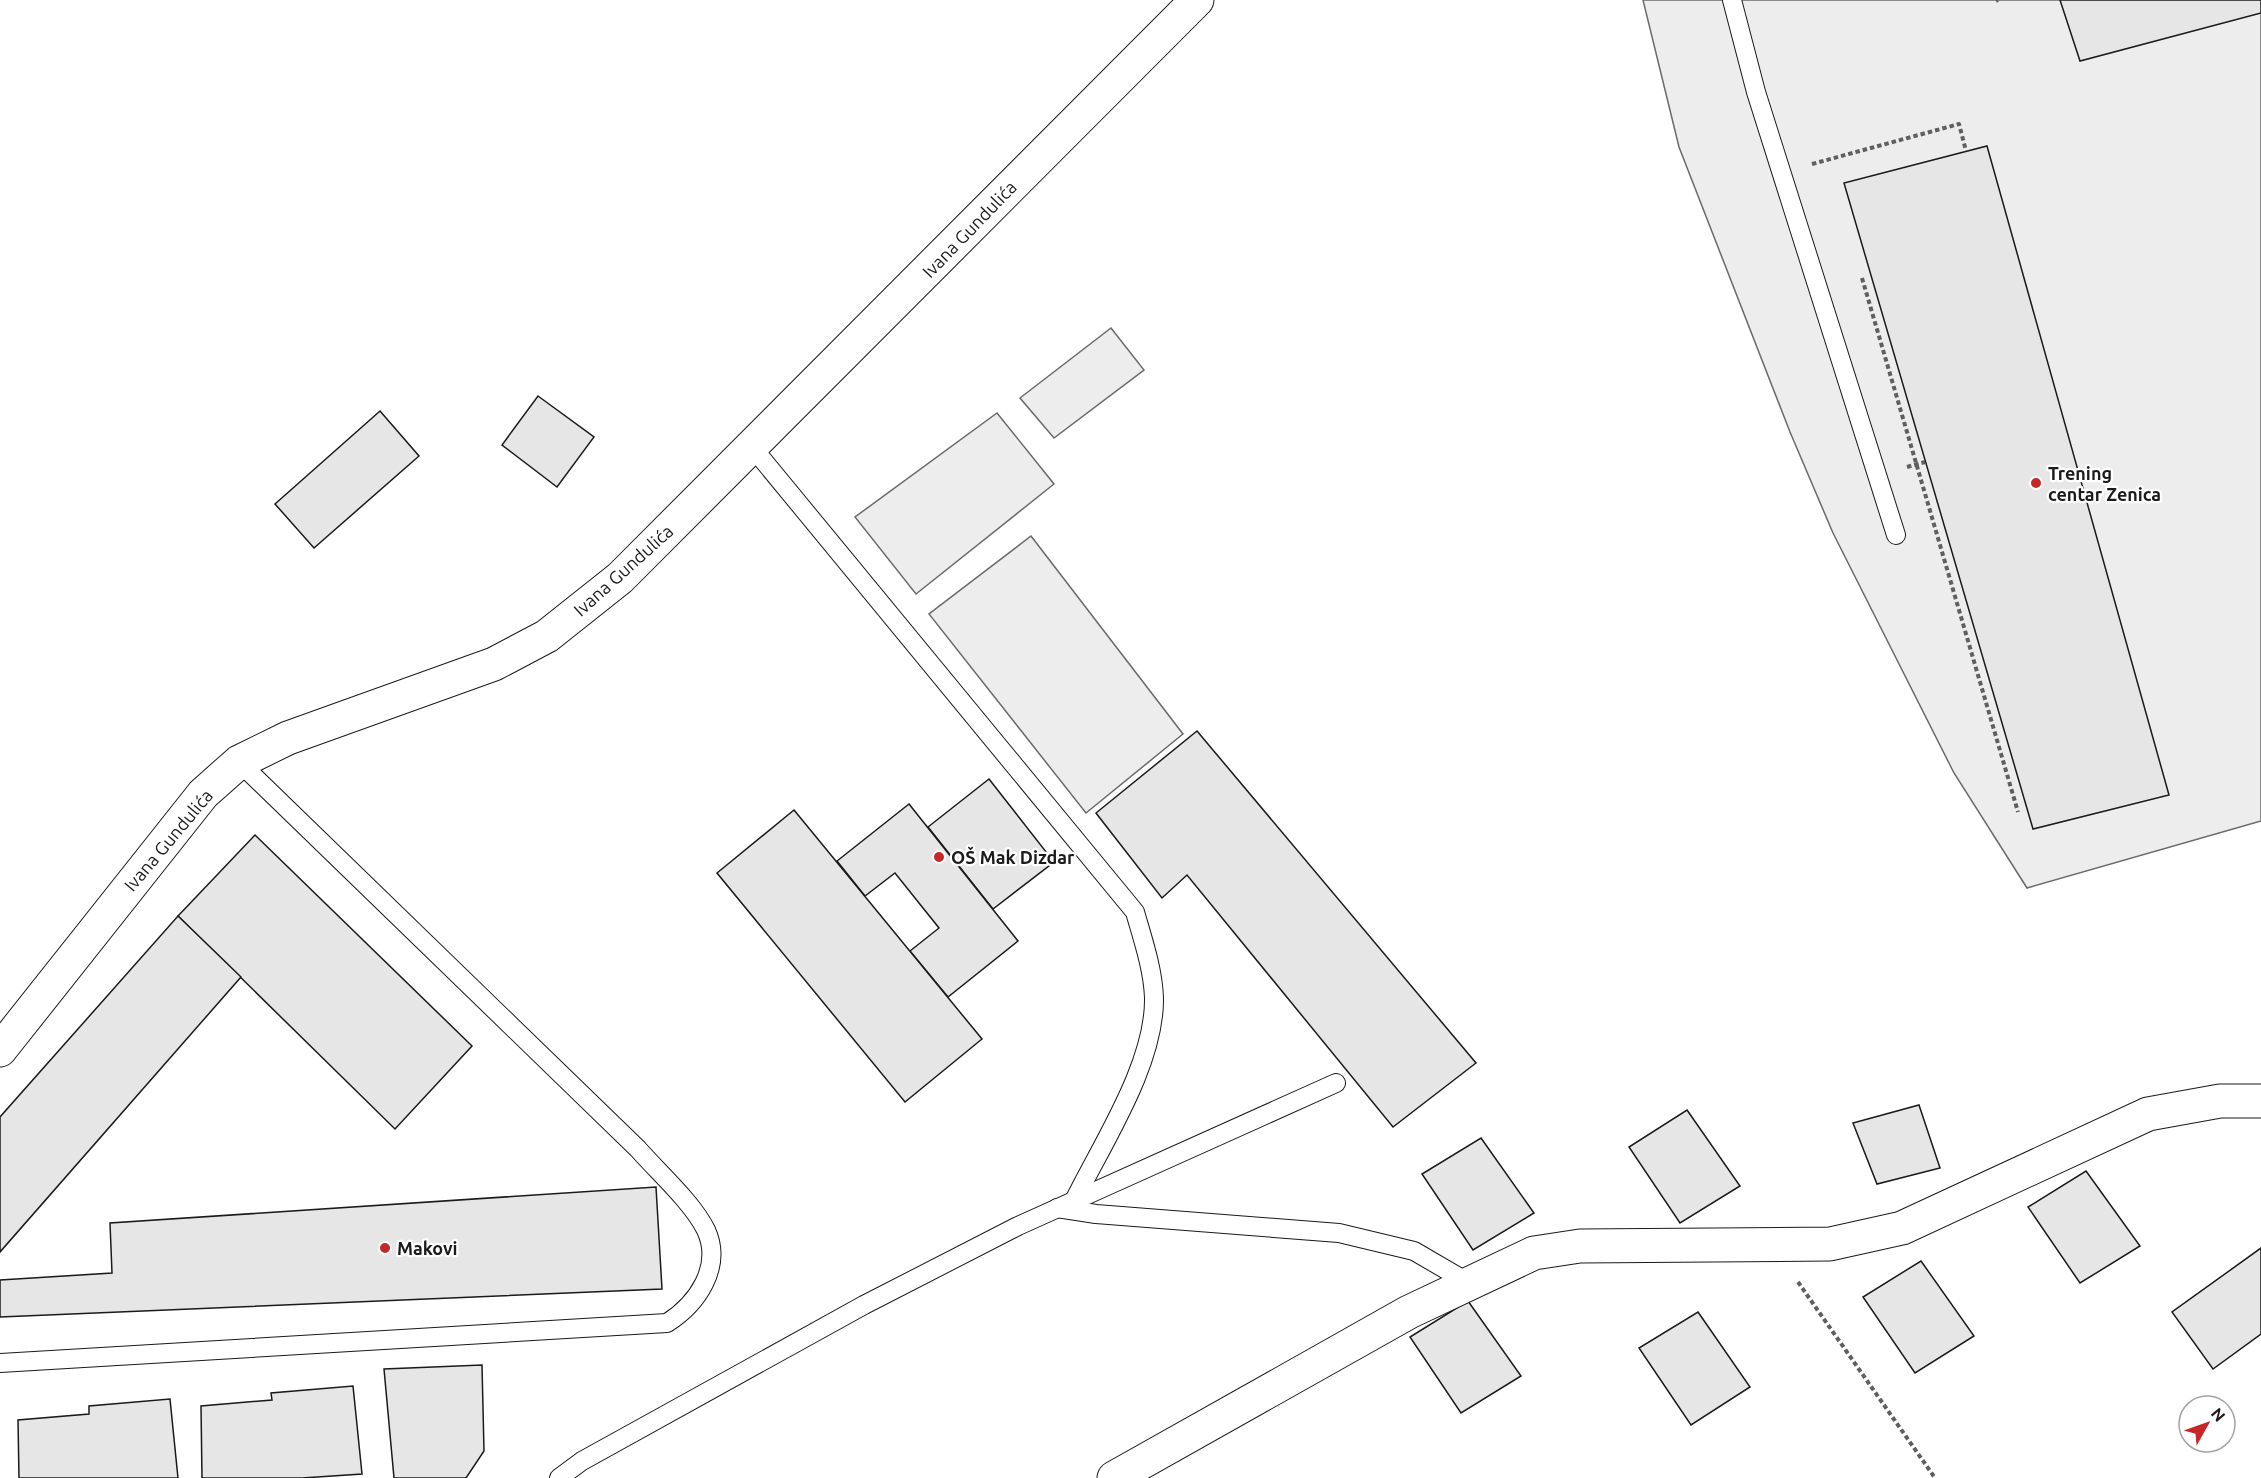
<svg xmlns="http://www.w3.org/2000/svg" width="2261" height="1478" font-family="Ubuntu,sans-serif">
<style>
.built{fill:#ededed;stroke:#6a6a6a;stroke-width:1.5}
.building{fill:#e6e6e6;stroke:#1a1a1a;stroke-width:1.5}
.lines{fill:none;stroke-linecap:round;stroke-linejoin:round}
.lane-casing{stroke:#1a1a1a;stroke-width:20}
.street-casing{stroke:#1a1a1a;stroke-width:35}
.path{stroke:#5f5f5f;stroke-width:4;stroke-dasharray:4.5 3;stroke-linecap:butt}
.lane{stroke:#fff;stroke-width:18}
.street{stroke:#fff;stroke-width:33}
.poi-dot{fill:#c62828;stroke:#fff;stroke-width:2}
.labels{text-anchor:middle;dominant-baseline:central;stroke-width:4.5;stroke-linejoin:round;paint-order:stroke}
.street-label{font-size:18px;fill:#1a1a1a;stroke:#fff}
.poi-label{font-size:18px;font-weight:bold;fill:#1a1a1a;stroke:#fff;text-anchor:start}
</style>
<rect width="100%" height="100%" fill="#fff"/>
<g class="built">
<polygon points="1643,0 2261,0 2261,821 2027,888 1954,773 1833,533 1790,432 1679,147"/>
<polygon points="1111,328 1144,370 1054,438 1020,398"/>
<polygon points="997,413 1054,484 916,594 855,517"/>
<polygon points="1031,536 1183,734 1086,813 929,614"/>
</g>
<g class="building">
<polygon points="2060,0 2261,0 2261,13 2080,61"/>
<polygon points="1987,146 2169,795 2033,829 1844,183"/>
<polygon points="538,396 594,437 557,487 502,445"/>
<polygon points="380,411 419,456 314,548 275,504"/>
<polygon points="1197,731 1476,1063 1393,1127 1187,875 1162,898 1096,813"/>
<polygon points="989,779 1054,862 993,909 928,827"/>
<polygon points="909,804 1018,941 948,997 910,951 939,928 895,873 865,896 837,861"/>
<polygon points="794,810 982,1039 905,1102 717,873"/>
<polygon points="255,835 472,1046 395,1129 178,916"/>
<polygon points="178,916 241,977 0,1252 0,1117"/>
<polygon points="1919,1105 1940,1168 1877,1184 1853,1123"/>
<polygon points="1687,1110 1740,1186 1680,1223 1629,1147"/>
<polygon points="1481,1138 1534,1213 1473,1250 1422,1174"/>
<polygon points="2086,1171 2140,1246 2080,1283 2028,1207"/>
<polygon points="656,1187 662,1289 0,1317 0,1280 112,1273 110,1223"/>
<polygon points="2261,1248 2261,1334 2213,1369 2172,1312"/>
<polygon points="1921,1261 1974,1336 1915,1373 1863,1297"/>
<polygon points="1468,1301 1521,1376 1461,1413 1410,1337"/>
<polygon points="1698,1312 1750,1387 1691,1425 1639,1348"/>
<polygon points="482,1365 484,1451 466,1478 394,1478 384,1369"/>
<polygon points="353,1386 362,1474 302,1478 202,1478 201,1406 272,1400 271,1393"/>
<polygon points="170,1399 178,1478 19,1478 18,1420 89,1414 89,1406"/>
</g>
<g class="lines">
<g class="lane-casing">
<g id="lane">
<polyline points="1732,0 1756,92 1896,535"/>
<path d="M753 448 1135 912C1143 940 1153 969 1154 998 1155 1064 1103 1142 1074 1201"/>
<polyline points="1057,1208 1096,1214 1339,1233 1414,1251 1469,1283"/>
<path d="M0 1363 667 1323C697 1304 723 1267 706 1230 692 1202 659 1173 638 1149L239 762"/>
<polyline points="559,1478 582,1461 864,1305 1018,1226 1336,1083"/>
</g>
</g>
<g class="street-casing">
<g id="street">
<polyline points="0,1050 203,794 239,762 288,738 494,664 547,636 620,578 1197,0"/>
<polyline points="1114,1478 1409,1312 1534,1253 1580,1246 1830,1244 1902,1228 2148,1114 2220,1101 2261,1101"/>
</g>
</g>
<g class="path">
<polyline points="1996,1 1998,0"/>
<polyline points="1812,164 1959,124 1966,151"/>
<polyline points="1862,278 2018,812"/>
<polyline points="1907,467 1925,462"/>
<polyline points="1798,1282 1935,1478"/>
</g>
<use href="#lane" class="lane"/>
<use href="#street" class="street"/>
</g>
<g class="poi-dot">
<circle cx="2036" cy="483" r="6"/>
<circle cx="939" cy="857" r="6"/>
<circle cx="385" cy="1248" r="6"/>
</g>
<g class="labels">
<g class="street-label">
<text transform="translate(969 229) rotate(-46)">Ivana Gundulića</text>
<text transform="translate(623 570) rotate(-42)">Ivana Gundulića</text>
<text transform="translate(168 840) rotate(-50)">Ivana Gundulića</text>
</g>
<g class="poi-label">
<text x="2048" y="473">Trening<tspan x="2048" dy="21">centar Zenica</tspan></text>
<text x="951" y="857">OŠ Mak Dizdar</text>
<text x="397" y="1248">Makovi</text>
</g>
</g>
<g transform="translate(2207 1424) rotate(50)"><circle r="28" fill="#ffffff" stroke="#a3a3a3" stroke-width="1.5"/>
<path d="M0-4.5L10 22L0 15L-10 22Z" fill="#c62828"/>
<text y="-9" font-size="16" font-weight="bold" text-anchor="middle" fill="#1a1a1a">N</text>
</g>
</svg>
